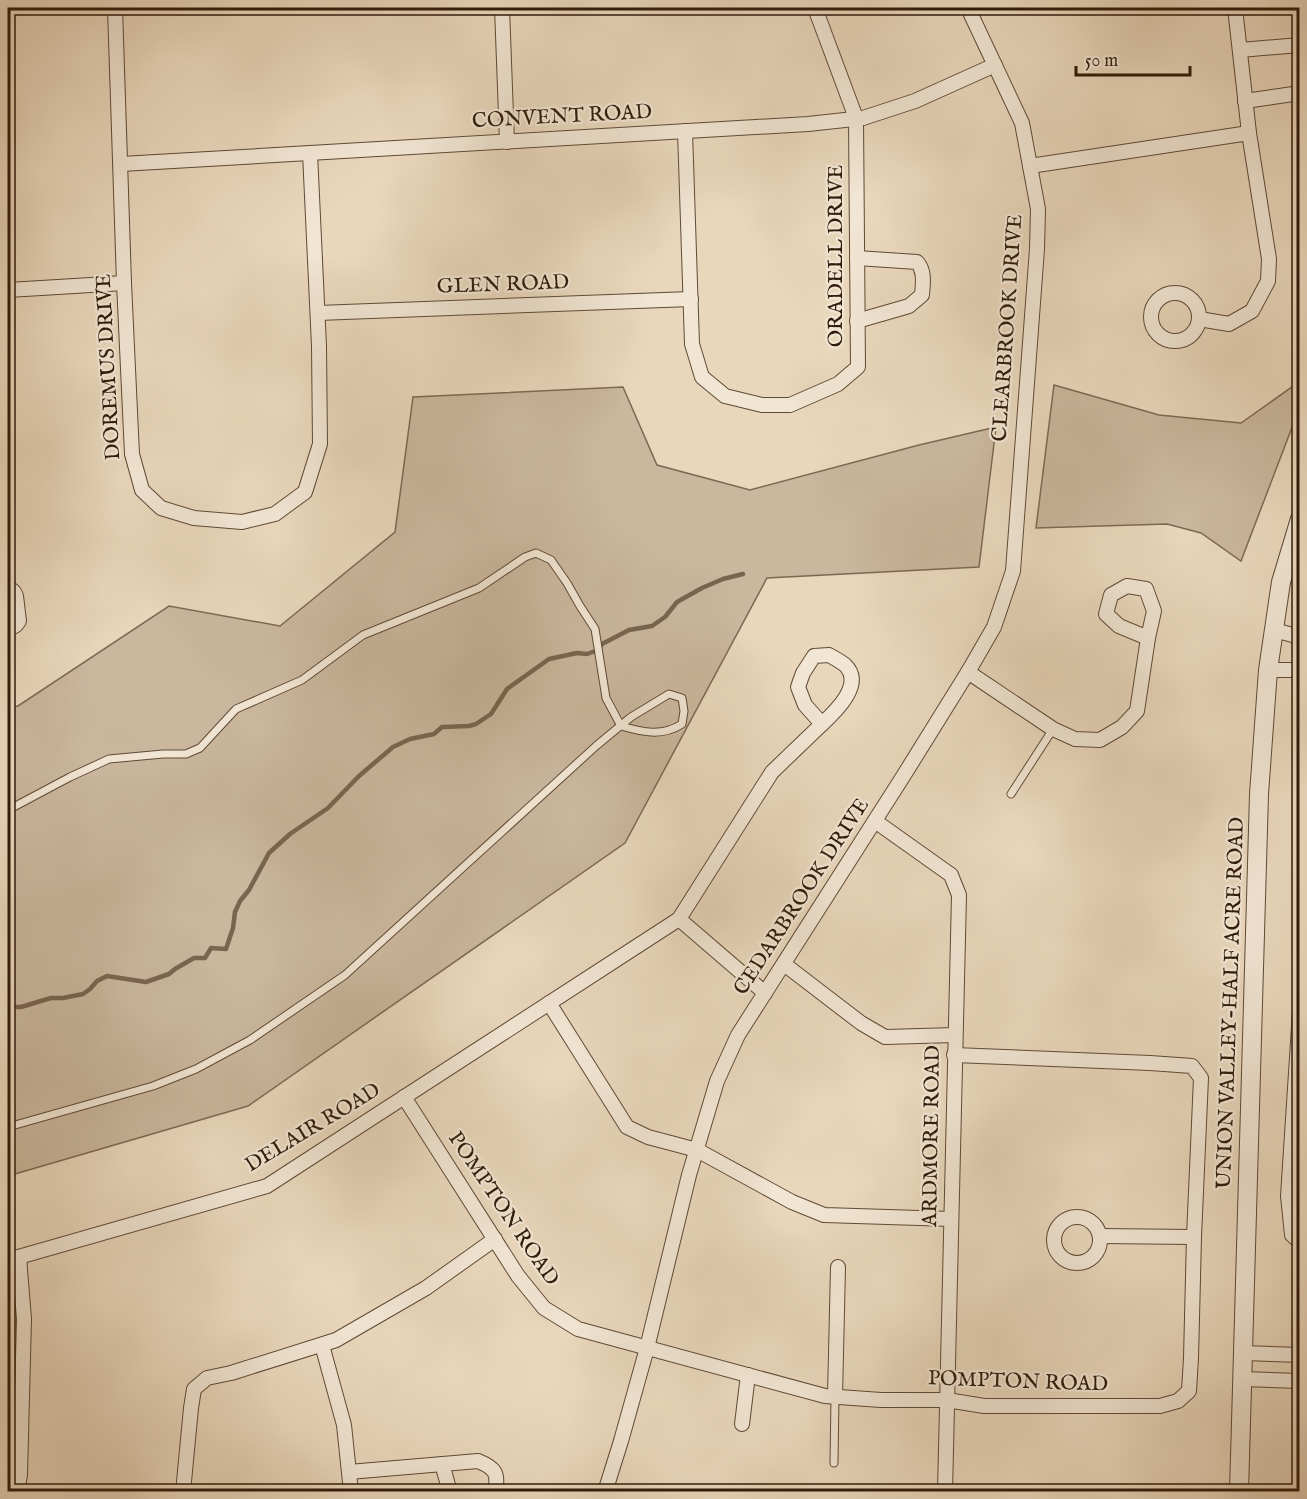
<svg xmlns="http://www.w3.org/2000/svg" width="1307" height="1499" font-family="'IM FELL English',serif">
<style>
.green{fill:#cab79e;stroke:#7d6954;stroke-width:1.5}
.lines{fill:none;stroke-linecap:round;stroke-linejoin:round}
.stream{stroke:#796550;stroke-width:4.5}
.service-casing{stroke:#5e4a36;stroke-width:9}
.minor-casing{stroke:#5e4a36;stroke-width:16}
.tertiary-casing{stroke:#5e4a36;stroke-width:20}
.service{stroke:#f1e5d3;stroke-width:7}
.minor{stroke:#f1e5d3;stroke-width:14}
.tertiary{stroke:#f1e5d3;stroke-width:18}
.labels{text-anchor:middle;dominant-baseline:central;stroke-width:4.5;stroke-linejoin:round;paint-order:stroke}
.street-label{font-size:21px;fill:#301b0a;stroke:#f1e5d3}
</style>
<rect width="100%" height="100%" fill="#e9d7bc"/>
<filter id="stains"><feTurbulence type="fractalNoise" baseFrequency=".00333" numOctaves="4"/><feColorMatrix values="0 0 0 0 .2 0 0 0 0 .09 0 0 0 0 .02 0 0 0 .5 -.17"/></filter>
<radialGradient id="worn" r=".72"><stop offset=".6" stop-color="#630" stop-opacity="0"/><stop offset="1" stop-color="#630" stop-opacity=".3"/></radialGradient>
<g class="green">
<polygon points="1299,382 1299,409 1241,561 1201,533 1167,524 1036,528 1054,385 1159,415 1241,423"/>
<polygon points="623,387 657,465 750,490 919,445 996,427 979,567 767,578 625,843 248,1106 8,1176 8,708 18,706 169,606 280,626 395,532 413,397"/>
</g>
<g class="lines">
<polyline class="stream" points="8,1007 21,1007 51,998 63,998 83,994 90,989 97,981 107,976 146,982 169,974 175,969 194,958 205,958 211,948 226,949 233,928 235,912 240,901 249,890 269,853 290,834 328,808 359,776 393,747 410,739 434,734 442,727 469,726 476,724 491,714 507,689 549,659 577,653 587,654 598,650 602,644 629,630 652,626 665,617 677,602 702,588 723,579 743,574"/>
<g class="service-casing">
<g id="service">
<polyline points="1011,794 1053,729"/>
<path d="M8 810 70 777 109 759 163 754H186L200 748 236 709 302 680 363 635 479 588 525 557 536 553 551 560 567 583 580 606 595 629 606 698 621 726C642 732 662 737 682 724L684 711 682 698 669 694 631 717 596 746 345 975 250 1040 196 1069 153 1086 8 1127"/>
<polyline points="834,1463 835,1397"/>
</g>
</g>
<g class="minor-casing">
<g id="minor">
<polyline points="115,8 124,283 132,454 142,490 161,508 194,518 242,522 275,514 305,492 320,444 319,346 310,153"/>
<polyline points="502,8 507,142"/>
<polyline points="1240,50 1300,45"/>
<polyline points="1245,101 1300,93"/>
<polyline points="685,131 692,344 702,377 725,396 762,405 790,405 838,384 858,367 856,118 815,8"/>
<polyline points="121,164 808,124 863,118 915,101 995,65"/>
<polyline points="1030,166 1249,133"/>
<path d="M857 258 917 262C925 271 923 283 922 295L909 306 857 321"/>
<polyline points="8,290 124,283"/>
<circle cx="1175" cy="317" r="24"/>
<polyline points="318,313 691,299"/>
<polyline points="1199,319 1229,324 1252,311 1268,281 1269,259 1249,133 1235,8"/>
<polygon points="1127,586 1146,589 1154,611 1148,638 1119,626 1106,614 1111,595"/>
<polyline points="8,587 14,592 16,596 19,621 16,625 8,630"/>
<polyline points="1274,630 1300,637"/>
<path d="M829 655C834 658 840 661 845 665 865 684 835 712 822 724L805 705 798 687 803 673 814 656Z"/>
<polyline points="1268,670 1300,670"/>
<polyline points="968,672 1053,729 1075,739 1100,740 1122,727 1137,711 1148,638"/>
<polyline points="875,821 951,875 959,895 945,1492"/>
<polyline points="679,919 765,993"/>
<polyline points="784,964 861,1023 885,1037 955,1035"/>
<polyline points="549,1003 627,1127 648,1137 697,1150 792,1202 824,1215 951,1219"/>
<polyline points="1300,1011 1288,1196 1292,1235 1300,1242"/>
<polyline points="404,1097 518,1276 544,1308 578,1329 825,1396 881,1400 947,1400 984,1406 1160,1406 1178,1401 1189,1391 1191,1358 1194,1237 1201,1078 1192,1066 1150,1063 954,1055"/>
<circle cx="1077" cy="1240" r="23"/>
<polyline points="1100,1236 1194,1237"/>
<polyline points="8,1260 267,1186 679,919 772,772 822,724"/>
<polyline points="322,1345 344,1425 351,1492"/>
<polyline points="1243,1353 1300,1355"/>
<polyline points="1243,1379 1300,1381"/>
<polyline points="835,1397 838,1267"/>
<polyline points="742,1424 748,1375"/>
<polyline points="442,1464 450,1492"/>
<path d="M349 1472 478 1461C495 1468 499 1473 495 1492"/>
<polyline points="17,1492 20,1475 24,1319 19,1257"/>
<polyline points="183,1492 191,1408 194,1389 207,1378 231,1373 336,1340 426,1288 495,1239"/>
<polyline points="605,1492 621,1441 647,1348 689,1175 717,1081 738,1035 904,775 968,672 994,627 1013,571 1037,249 1038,209 1022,123 968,8"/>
</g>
</g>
<g class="tertiary-casing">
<polyline id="tertiary" points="1239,1492 1259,794 1268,670 1281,582 1300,519"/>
</g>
<use href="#service" class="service"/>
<use href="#minor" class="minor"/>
<use href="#tertiary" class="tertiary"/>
</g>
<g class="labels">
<g class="street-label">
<text transform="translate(562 117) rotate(-3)">CONVENT ROAD</text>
<text transform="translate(836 256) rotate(-90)">ORADELL DRIVE</text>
<text transform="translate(503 285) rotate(-2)">GLEN ROAD</text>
<text transform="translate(1008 328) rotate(-86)">CLEARBROOK DRIVE</text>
<text transform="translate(109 367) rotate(-93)">DOREMUS DRIVE</text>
<text transform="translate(802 897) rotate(-57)">CEDARBROOK DRIVE</text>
<text transform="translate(1231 1003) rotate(-88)">UNION VALLEY-HALF ACRE ROAD</text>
<text transform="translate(313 1128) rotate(-31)">DELAIR ROAD</text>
<text transform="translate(932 1136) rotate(-89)">ARDMORE ROAD</text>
<text transform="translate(503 1209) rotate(56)">POMPTON ROAD</text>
<text transform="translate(1018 1382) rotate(2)">POMPTON ROAD</text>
</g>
</g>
<rect width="1307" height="1499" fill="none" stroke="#e9d7bc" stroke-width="30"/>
<rect x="9" y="9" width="1289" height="1481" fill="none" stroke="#301b0a" stroke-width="3"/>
<rect x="15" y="15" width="1277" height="1469" fill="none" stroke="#301b0a" stroke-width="1.5"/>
<path d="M1076 66v9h114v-9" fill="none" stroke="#301b0a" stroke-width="3"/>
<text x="1085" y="66" font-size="18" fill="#301b0a" stroke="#f1e5d3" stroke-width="4.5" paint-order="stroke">50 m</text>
<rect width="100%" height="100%" filter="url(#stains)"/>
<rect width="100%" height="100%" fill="url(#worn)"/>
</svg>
